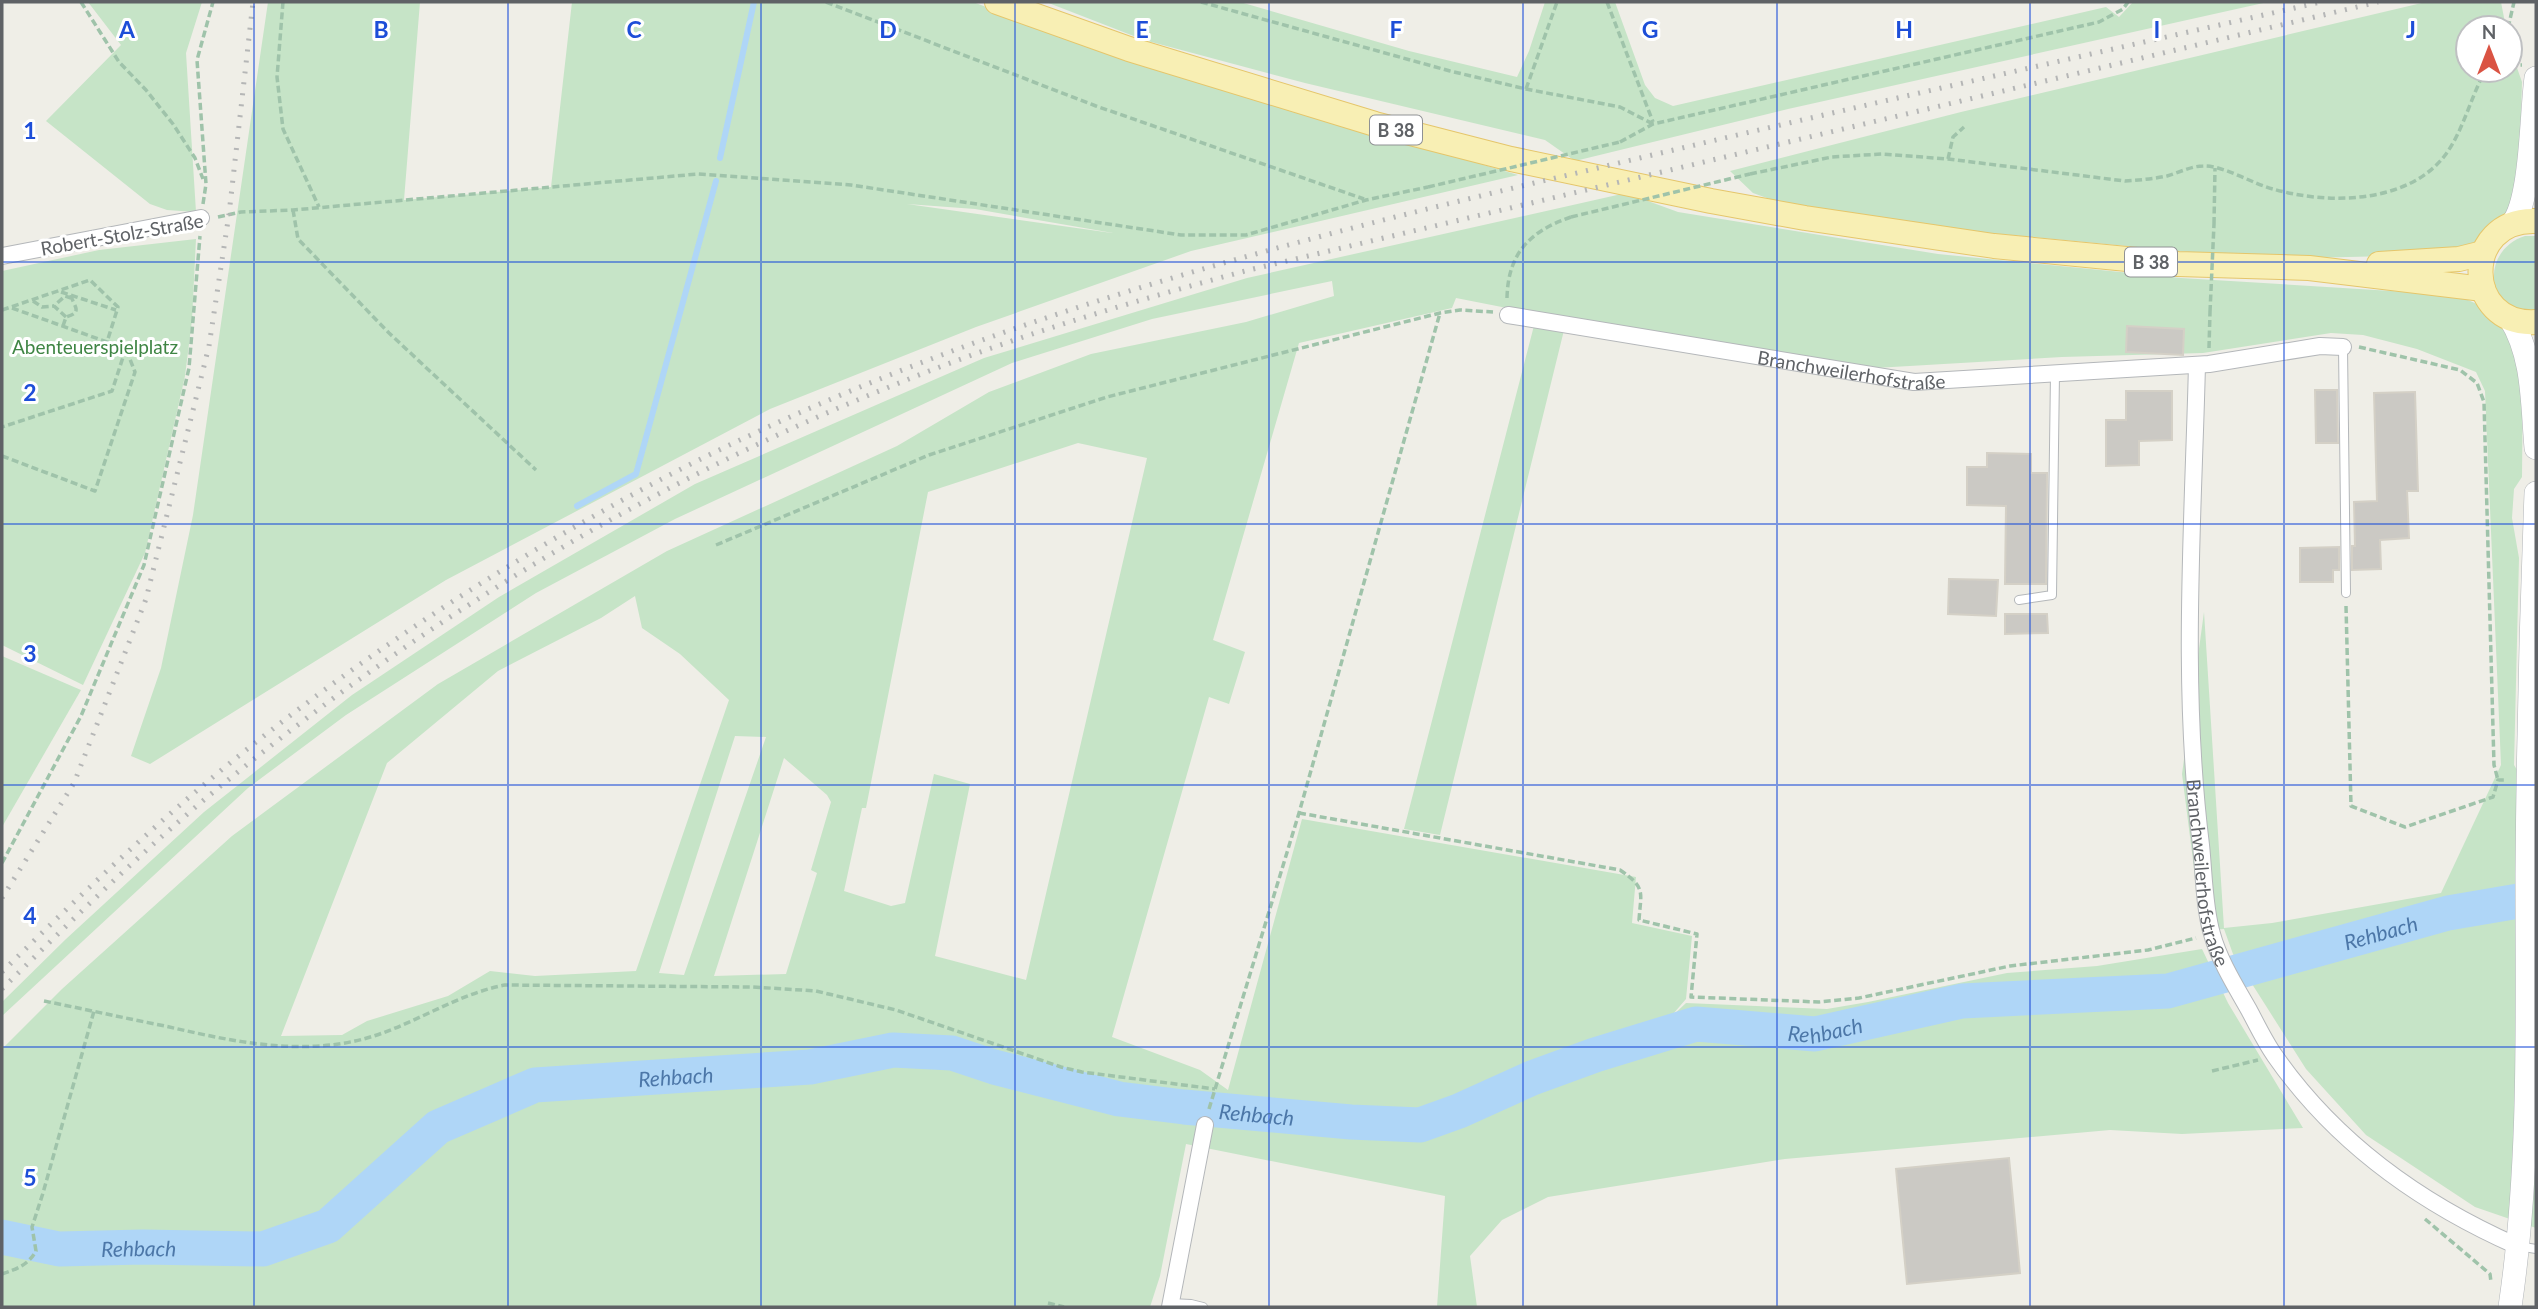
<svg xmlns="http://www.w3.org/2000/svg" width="2538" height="1309" font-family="Lato,sans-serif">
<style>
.green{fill:#c6e4c7;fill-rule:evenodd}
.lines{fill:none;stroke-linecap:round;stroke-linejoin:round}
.stream{stroke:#afd6f7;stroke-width:6}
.river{stroke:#afd6f7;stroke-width:35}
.building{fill:#cbc9c4;stroke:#d4d0c6;stroke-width:2}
.lane-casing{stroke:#b4b7ba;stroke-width:10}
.street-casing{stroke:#b4b7ba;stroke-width:18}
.secondary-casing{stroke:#b3b6ba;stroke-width:24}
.primary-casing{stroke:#e5c66b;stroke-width:26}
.path{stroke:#9fc3aa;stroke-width:3.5;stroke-dasharray:7 3.5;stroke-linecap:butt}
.lane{stroke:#fff;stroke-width:8}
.street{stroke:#fff;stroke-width:16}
.secondary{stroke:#fff;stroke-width:23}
.primary{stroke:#f8efb4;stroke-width:24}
.rail{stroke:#b5b6b6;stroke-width:5;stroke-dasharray:2 9;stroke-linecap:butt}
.path-bridge{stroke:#9fc3aa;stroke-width:3.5;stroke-dasharray:7 3.5;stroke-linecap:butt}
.grid{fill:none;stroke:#1d4ed8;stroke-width:2;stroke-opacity:0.55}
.labels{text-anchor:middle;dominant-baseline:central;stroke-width:6;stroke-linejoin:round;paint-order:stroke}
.shield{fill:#fff;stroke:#8f9194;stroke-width:2}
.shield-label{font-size:18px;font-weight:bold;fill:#5f6266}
.street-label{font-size:19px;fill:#5f6266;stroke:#fff}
.park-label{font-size:19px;fill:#3f8544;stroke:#fff}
.water-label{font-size:21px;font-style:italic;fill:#4c77a8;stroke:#fff}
.grid-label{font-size:23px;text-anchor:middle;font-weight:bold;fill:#1d4ed8;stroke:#fff;stroke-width:6;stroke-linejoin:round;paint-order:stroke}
</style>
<rect width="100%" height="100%" fill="#efeee7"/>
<g class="green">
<polygon points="88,2 202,2 186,53 196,212 167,210 150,204 46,121 121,45"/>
<path d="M268 2H420L404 200 551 187 572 2H973L1117 56 1518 175 1191 251 976 327 770 409 446 580 150 764 131 756 161 668 193 515ZM907 204 975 209 1113 233H1112Z"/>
<polygon points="1046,2 1240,2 1409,51 1517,77 1529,51 1545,2 1615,2 1645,85 1655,98 1673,106 2106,7 2119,17 2133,2 2268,2 1788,109 1575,161 1545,140 1305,83 1144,40"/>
<polygon points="2426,2 2501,2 2506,28 2468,28 2468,70 2510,70 2510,48 2522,82 2519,186 2507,216 2473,244 2431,255 2262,259 1980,232 1781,203 1753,193 1730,171 1961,112"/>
<path d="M1626 193 1678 212 1938 254 2181 278 2457 295 2479 305 2505 328 2523 366 2522 477 2514 489 2512 518 2519 558 2514 765 2536 800V1228L2475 1207 2366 1135 2306 1069 2233 954 2224 929 2202 931 2182 774 2204 612 2224 928 2272 923 2441 893 2501 765 2485 391 2476 372 2417 349 2363 335 2331 333 2203 353 2062 357 1875 368 1566 322 1440 835 1404 829 1537 314 1456 298 1452 308 1299 343 1213 640 1245 652 1229 704 1209 697 1112 1037 1200 1070 1228 1090 1302 819 1636 877 1632 923 1692 936 1686 999 1667 1021 1686 1003 1827 1009 1868 1002 2007 973 2097 966 2202 949 2228 1003 2303 1128 2182 1134 2110 1130 1785 1159 1548 1197 1502 1220 1470 1256 1477 1307H1437L1445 1196 1186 1144 1160 1276 1150 1307H2V1049L62 989 232 836 438 684 667 551 897 446 989 392 1091 354 1246 322 1334 296 1332 281 1152 319 1012 363 675 519 536 593 346 715 248 788 2 1016V1002L66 939 204 812 352 695 499 597 695 484 984 358 1247 278ZM1078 443 1147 458 1026 980 935 956 970 784 934 774 905 903 891 906 844 891 862 808H866L928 492ZM635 596 642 628 680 654 729 700 636 971 535 976 490 971 448 996 367 1021 342 1035 281 1036 387 763 498 671 601 618ZM735 736 766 737 684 975 659 973ZM784 758 827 795 831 802 811 870 817 873 786 974 714 976Z"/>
<path d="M2525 236H2536V310C2531 310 2525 310 2520 309 2481 298 2488 247 2525 236Z"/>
<polygon points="196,239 192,320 185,376 145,553 83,685 2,645 2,271 99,250"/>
<polygon points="2,656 81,690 2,827"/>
</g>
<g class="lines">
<g class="stream">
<polyline points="720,158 754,2"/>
<polyline points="577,506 636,474 716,181"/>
</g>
<path class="river" id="s1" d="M2 1237 59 1249 143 1247 263 1249 328 1226 438 1127 535 1085 810 1067 893 1050 952 1053 994 1067 1119 1099 1184 1107 1351 1122 1420 1125 1459 1111 1532 1078 1595 1055 1696 1024 1815 1034 1962 1001 2168 991 2448 913 2536 898"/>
</g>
<g class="building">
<polygon points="2127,326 2184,329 2183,355 2126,352"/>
<polygon points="2315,390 2337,390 2338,443 2316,443"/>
<polygon points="2126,391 2172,391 2172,440 2139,441 2139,465 2106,466 2106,420 2126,420"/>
<polygon points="2415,392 2418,491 2407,491 2409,538 2380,540 2381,569 2352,570 2352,546 2355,546 2354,502 2377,501 2374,393"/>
<polygon points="1987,453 2031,454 2031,473 2047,473 2046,584 2005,584 2006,506 1967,505 1967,467 1987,467"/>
<polygon points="2339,547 2339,570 2333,570 2333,582 2300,582 2300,548"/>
<polygon points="1949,579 1998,580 1996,616 1948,614"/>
<polygon points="2005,614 2047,614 2048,633 2005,634"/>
<polygon points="2009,1158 2020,1273 1907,1284 1896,1169"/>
</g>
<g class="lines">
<g class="lane-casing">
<g id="lane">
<polyline points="2343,347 2346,593"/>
<polyline points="2019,600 2052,595 2055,373"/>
<polyline points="2518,1246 2536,1249"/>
<polyline points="1171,1303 1191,1304 1203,1307"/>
</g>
</g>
<g class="street-casing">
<g id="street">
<polyline points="2,256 201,218"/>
<path id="s2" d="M1508 315 1914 382 2209 364 2320 346 2343 347"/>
<path id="s3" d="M2197 365C2193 524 2181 686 2201 845 2204 873 2204 907 2212 934 2219 960 2236 987 2249 1010 2257 1025 2265 1042 2275 1056 2335 1142 2422 1204 2517 1246"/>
<polyline points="1170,1307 1205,1125"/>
</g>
</g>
<g class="secondary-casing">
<g id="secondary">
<path d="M2511 225C2532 203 2531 111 2536 78"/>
<path d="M2510 318C2534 356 2532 405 2536 448"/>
<path d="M2510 1307C2531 1164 2527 1018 2527 874 2528 747 2531 620 2536 493"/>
</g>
</g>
<g class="primary-casing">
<g id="primary">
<polyline points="997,2 1129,49 1375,124 1511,159 1711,201 1805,218 1994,246 2178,264 2309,268 2483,289"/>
<path d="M2536 221C2461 218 2463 327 2536 322"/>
<polyline points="2379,264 2459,259 2483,253"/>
</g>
</g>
<g class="path">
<polyline points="81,2 119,62 146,90 173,124 195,158 203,179"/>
<polyline points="283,2 277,77 283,129 319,207"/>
<polyline points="826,2 1096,106 1364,199"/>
<polyline points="1201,2 1450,71 1526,89 1620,107 1653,124"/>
<polyline points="1607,2 1653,122"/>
<polyline points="2508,28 2514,2"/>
<polyline points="2510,65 2522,65"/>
<polyline points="1526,89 1557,2"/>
<polyline points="1620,142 1653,124 2099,22 2123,9 2128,2"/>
<polyline points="1948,159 1953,137 1964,127"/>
<path d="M1750 174 1832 157 1882 154 1948 159 2125 181C2139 180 2153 179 2167 176 2178 173 2191 166 2203 166 2223 165 2253 184 2273 189 2328 205 2409 204 2446 154 2462 132 2470 101 2482 77L2488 70"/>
<polyline points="203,204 206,184 197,60 213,2"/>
<polyline points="293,210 298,239 389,333 536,470"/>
<polyline points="218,217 241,212 293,210 698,174 851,185 1181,235 1246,235 1366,200 1428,187"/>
<polyline points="2214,224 2215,168"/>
<polyline points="61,292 116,310"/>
<path d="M1507 298C1508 253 1530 231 1571 217"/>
<polyline points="33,301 42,307 54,306"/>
<polyline points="12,308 107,342"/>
<polyline points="2,310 90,280 118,307 107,342 126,348 112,391 2,427"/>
<polyline points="66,317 54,306 65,296 71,298"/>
<path d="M63 326 66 317C84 312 73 306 71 295"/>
<polyline points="2359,347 2460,370 2477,383 2484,402 2494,765 2498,780"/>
<polyline points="2209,348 2210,312"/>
<polyline points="2,456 95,491 135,372 126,349"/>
<polyline points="716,545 929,455 1107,397 1440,313 1460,310 1493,312"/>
<polyline points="2346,606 2351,806 2405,827 2493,797 2498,780 2507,780"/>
<path d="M1299 813 1620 870C1646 888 1641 891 1639 920L1697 934 1691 997 1819 1002 1859 998 2010 966 2148 950 2196 938"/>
<polyline points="2,863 81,716 144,565 189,368 200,236"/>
<path d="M44 1001C84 1009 124 1018 165 1026 226 1040 292 1055 355 1041 407 1030 452 995 505 985L753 987 816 991 896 1010 1061 1067 1082 1072 1215 1089"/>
<polyline points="2212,1071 2258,1060"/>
<polyline points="1209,1109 1299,813 1440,313"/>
<polyline points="2425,1219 2490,1274 2491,1282"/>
<path d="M2 1274C17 1269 28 1265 36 1251L32 1227 43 1193 94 1011"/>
<polyline points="1048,1303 1064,1307"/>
</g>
<use href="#lane" class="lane"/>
<use href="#street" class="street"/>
<use href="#secondary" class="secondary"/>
<use href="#primary" class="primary"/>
<g class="rail">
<polyline points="2,898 74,783 146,599 209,346 229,214 253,2"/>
<path d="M2 972C72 903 143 835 219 772 338 674 467 587 601 512 905 340 1244 251 1581 172 1827 113 2074 58 2321 2"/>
<path d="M2 989C75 917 148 845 228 780 429 616 653 481 894 385 1009 338 1129 302 1249 270L2378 2"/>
</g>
<g class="path-bridge">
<polyline points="1428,187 1620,142"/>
<polyline points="1571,217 1750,174"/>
<polyline points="2210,312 2214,224"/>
</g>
</g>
<path class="grid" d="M254 2V1307M508 2V1307M761 2V1307M1015 2V1307M1269 2V1307M1523 2V1307M1777 2V1307M2030 2V1307M2284 2V1307M2 262H2536M2 524H2536M2 785H2536M2 1047H2536"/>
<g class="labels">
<g class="shield">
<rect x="1370" y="115.5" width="52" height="29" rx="5"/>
<rect x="2125" y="247.5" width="52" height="29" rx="5"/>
</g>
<g class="shield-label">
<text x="1396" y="130">B 38</text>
<text x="2151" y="262">B 38</text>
</g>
<g class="street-label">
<text transform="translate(122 234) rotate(-10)">Robert-Stolz-Straße</text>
<text stroke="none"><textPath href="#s2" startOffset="348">Branchweilerhofstraße</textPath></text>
<text stroke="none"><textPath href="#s3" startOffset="509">Branchweilerhofstraße</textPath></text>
</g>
<g class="park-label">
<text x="95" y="346">Abenteuerspielplatz</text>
</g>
<g class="water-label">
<text stroke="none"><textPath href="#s1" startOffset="2471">Rehbach</textPath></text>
<text stroke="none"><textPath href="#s1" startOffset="1904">Rehbach</textPath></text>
<text stroke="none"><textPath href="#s1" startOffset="726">Rehbach</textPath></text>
<text stroke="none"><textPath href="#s1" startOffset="1316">Rehbach</textPath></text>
<text stroke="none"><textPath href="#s1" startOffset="138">Rehbach</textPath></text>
</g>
</g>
<g class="grid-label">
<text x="127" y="38">A</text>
<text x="381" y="38">B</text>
<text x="634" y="38">C</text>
<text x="888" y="38">D</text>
<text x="1142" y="38">E</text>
<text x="1396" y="38">F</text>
<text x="1650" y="38">G</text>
<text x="1904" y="38">H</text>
<text x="2157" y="38">I</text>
<text x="2411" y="38">J</text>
<text x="30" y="139">1</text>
<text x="30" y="401">2</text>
<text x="30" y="662">3</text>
<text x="30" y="924">4</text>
<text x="30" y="1186">5</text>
</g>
<rect width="2538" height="1309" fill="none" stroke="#5f6266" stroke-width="7"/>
<g transform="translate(2489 49)"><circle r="33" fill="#ffffff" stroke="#bfc0c2" stroke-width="2"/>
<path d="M0-5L12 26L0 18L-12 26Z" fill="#da5343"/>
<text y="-10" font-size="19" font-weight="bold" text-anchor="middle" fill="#5f6266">N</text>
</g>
</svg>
